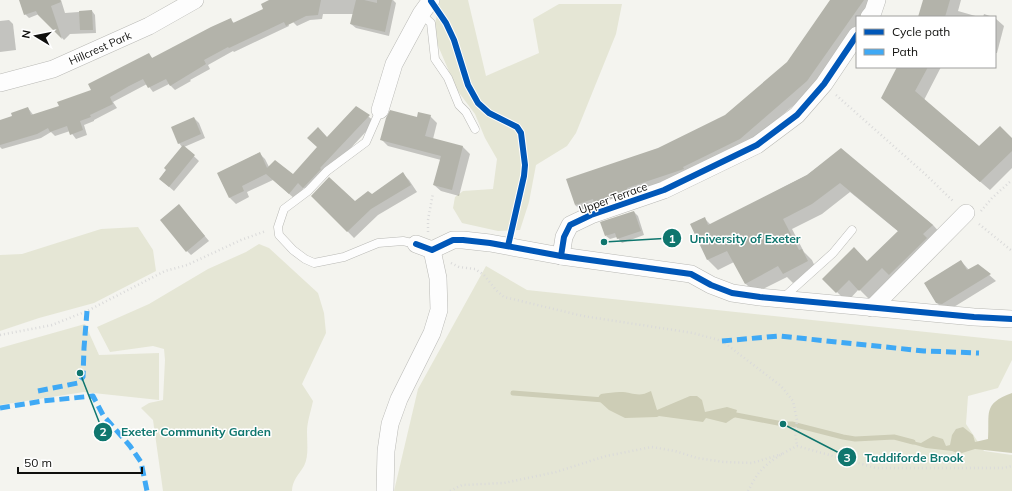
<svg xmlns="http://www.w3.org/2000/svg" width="1012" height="491" font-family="Mulish,sans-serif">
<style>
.green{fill:#e5e6d5}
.water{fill:#cdcdb6}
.shadow{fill:#0003}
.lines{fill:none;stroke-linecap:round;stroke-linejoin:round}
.stream{stroke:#cdcdb6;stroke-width:5}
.building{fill:#b3b3aa}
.service-casing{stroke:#b9b9b5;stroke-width:9}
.minor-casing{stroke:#b9b9b5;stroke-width:18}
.path{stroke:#dadada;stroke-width:2.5;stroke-dasharray:1 3;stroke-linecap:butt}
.service{stroke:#fdfdfd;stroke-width:8}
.minor{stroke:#fdfdfd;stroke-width:17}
.quiet{stroke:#3fa9f5;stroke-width:5;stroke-dasharray:10 5;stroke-linecap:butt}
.cycleway-casing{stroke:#fff;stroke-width:8}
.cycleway{stroke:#0057b8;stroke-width:6}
.labels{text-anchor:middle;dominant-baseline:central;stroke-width:3;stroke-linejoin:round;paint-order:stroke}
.street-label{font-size:11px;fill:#0f0f0d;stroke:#fff}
.leader{fill:none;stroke:#0f766e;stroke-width:1.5}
.callout-dot{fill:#0f766e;stroke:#fff;stroke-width:1.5}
.mark-label{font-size:12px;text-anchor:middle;font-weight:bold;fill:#fff}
.callout-label{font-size:12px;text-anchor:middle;font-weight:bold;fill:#0f766e;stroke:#fff;stroke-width:3;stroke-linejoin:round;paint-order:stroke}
</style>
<rect width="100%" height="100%" fill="#f4f4ef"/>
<g class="green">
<polygon points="440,0 468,0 486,76 539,53 533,19 559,4 622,4 616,34 576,133 567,146 536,165 529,202 520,230 498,231 462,223 453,208 455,197 463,191 493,189 497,159 485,138 475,114 457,90 433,34"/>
<polygon points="138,227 153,250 156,271 94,303 39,318 0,331 0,255 22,254 101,229"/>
<path d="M259 244 269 248 318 293 324 313 326 333 302 384 313 401C311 411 307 422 307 432 307 443 309 456 304 466 299 474 292 481 292 491H163L153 420 141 408 149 403 163 400 165 360 164 349 153 346 110 352 97 327 149 304 208 269 246 252Z"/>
<polygon points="486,266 527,290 1012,341 1012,360 998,388 968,396 966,424 984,451 1012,455 1012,491 394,491 418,389"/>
<polygon points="85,324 99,355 159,353 159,400 84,392 0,405 0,348"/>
</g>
<g class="water">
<path d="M651 391 657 410 690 396H697L702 400 705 412 727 407 737 410 735 417 726 423 706 418 703 422 659 416 657 417 625 418 609 410 598 400 599 396 601 394C608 393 614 392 620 392 633 392 638 398 651 391Z"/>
<path d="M1012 393V453L975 449 962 453H957L952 451 926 448 906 442 907 440 921 443 933 436 943 439 946 446 950 445 952 435 956 429 963 427 973 435 975 442 988 439C990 413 982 404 1012 393Z"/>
</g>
<g class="shadow">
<polygon points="22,0 61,0 65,13 92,11 95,15 96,33 70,34 64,40 39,14 29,18 25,14"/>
<polygon points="272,0 276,0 279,3 289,26 234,52 233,51 208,65 210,69 190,80 191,81 175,90 169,84 153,92 147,84 113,102 117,108 94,120 94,121 84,125 87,135 76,139 70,131 55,136 51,132 41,138 2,149 0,147 0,121 13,117 28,108 34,116 60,107 92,90 148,54 153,59 230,19 235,24 265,10"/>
<polygon points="295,0 393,0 396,3 389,36 356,28 351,24 353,14 323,14 322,19 310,20 297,26 293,22"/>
<polygon points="831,0 871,0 863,17 857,17 857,26 814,88 747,145 689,174 582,211 575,205 658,149 725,116 787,63"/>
<polygon points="924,0 961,0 958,11 979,17 919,17"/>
<polygon points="984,14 993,17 983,17"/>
<polygon points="995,18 1004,26 997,53 995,53"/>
<polygon points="9,20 13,24 16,50 0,52 0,21"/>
<polygon points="898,67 941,67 924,100 980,147 1012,139 1012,168 990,190 882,98"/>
<polygon points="357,107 375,122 309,193 304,188 295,199 273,180 247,192 249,197 236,204 230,198 218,174 259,153 265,159 269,167 293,176"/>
<polygon points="430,116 437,123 433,139 463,147 470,154 459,196 441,191 434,185 441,160 388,146 381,139 417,119"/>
<polygon points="194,118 199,123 205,138 184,147 199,161 174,191 160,179 182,147 179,143"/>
<polygon points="841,150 933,225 942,235 870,300 859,289 847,302 824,279 867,262 899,232 850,192 822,214 792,229 804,252 812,260 817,271 793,283 787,277 755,293 745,283 734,262 718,270 708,260 691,224 704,218 711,225 807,175"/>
<polygon points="403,174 409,180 417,192 378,215 354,238 313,196 354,202 372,195"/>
<polygon points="183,210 209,241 191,255 187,251"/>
<polygon points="634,212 638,216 644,235 622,243 617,237 610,239 606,236"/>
<polygon points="961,261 969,270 978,265 996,281 949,310 944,310 937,303"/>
</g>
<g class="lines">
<g class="stream">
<polyline points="513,393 604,400"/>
<polyline points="731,415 736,415 783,424 792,424 843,437 855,439 894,437 913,442"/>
</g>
</g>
<g class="building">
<polygon points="19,0 60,0 61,2 51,6 62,39 38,15 36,11 24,15"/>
<polygon points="269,0 321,0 318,15 306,16 286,26 284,22 229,48 228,47 204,60 206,64 170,86 166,79 148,88 143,79 129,86 110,97 113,104 90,115 91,117 80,121 83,130 70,135 67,126 50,132 48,128 37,134 0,145 0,120 12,116 11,113 28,107 31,115 59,106 57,102 91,90 88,84 149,53 152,58 211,27 231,18 233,23 263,9 261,4"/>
<polygon points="356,0 364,0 377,3 377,0 392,0 385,32 350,24"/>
<polygon points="830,0 864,0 807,81 740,139 683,167 684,169 627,188 628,192 594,203 593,199 575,205 566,179 658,148 725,115 787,62"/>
<polygon points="923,0 950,0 945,17 918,17"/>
<polygon points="92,10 93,30 80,30 79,11"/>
<polygon points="897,67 928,67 915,91 979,146 1000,126 1012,138 1012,151 980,182 881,98"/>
<polygon points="356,106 370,115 320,168 321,169 303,188 298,183 289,194 266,174 242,186 244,191 229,198 217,173 260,152 267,168 275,160 293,174 317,147 307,138 318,127 327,137"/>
<polygon points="390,110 417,117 418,112 431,115 425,136 463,146 452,190 433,185 441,156 380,140 386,118"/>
<polygon points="194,117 201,134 178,144 171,127"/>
<polygon points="183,145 195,155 169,187 159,179 166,170 164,168"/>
<polygon points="841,148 933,225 923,234 927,238 889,275 882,268 859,291 849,280 836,293 822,279 854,247 867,261 898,231 840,183 812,204 783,219 799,250 802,249 808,261 783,274 778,266 745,284 727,251 707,260 690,224 705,217 708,225 807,175"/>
<polygon points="403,172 411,185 371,209 347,232 311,196 329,177 355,201 368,191 372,194"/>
<polygon points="179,204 205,236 186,252 160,220"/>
<polygon points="634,211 641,231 617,239 615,233 605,236 600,222"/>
<polygon points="961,260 967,270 978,264 991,274 942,304 936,303 924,283"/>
</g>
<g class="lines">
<g class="service-casing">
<g id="service">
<polyline points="421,14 431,23 435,59 448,78 459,105 466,112 475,129"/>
<polyline points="380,110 366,142 327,171 308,191 284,209 278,227 279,235 293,250 305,259 314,263 344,257 378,243 403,241 416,244"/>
<polyline points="783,298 833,253 852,230"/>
</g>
</g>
<g class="minor-casing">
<g id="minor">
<polyline points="869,17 873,12 877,0"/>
<polyline points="0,83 53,69 149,26 195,0"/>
<polyline points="380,110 394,64 421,14 431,0"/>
<polyline points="416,244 432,250 453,240 463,240 490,243 561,256 691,274 711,285 732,293 760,297 974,317 1012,319"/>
<polyline points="561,256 564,237 570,225 591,215 664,190 757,145 797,115 824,84 857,35"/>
<polyline points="872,308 966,213"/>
<polyline points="385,491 386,451 390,424 399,399 432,333 439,310 438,278 432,250"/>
</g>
</g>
<g class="path">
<polyline points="836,95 924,173 954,202"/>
<polyline points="981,211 992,198 1012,180"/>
<polyline points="979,224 1012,251"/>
<polyline points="428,232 428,220 433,193"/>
<polyline points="451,263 459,267 475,269 484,275 496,290 504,297 583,316 693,333 722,341 781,386 793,401 797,420 795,432 797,446"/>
<polyline points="0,335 52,325 87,311 165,271 187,265 241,240 266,231"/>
<polyline points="450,491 462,485 504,483 556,472 606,456 652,447 675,451 697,458 724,462 752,463 782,454"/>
<path d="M748 491C751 486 754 479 758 474 767 462 783 453 797 446L876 468H1003L1012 466"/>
</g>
<use href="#service" class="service"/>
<use href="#minor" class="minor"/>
<g class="quiet">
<polyline points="722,341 779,336 924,351 979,353"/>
<polyline points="38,391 78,383 83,377 84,348 87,311"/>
<polyline points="0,408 43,401 93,396 103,415 130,446 141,462 147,491"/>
</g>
<g class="cycleway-casing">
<g id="cycleway">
<polyline points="431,1 446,23 454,40 468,85 478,103 489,113 517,127 521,133 525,165 524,176 508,246"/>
<polyline points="416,244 432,250 453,240 463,240 490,243 561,256 691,274 711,285 732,293 760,297 974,317 1012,319"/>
<polyline points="561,256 564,237 570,225 591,215 664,190 757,145 797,115 824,84 857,35"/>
</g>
</g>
<use href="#cycleway" class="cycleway"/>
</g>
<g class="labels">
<g class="street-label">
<text transform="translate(100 48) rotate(-24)">Hillcrest Park</text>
<text transform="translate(613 198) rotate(-20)">Upper Terrace</text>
</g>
</g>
<path class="leader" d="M604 242L672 238M80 373L103 432M783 424L847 457"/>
<g class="callout-dot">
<circle cx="604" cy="242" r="4"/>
<circle cx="80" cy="373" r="4"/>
<circle cx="783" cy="424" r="4"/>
<circle cx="672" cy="238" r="10"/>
<circle cx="103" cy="432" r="10"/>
<circle cx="847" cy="457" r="10"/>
</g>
<g class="mark-label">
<text x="672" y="243">1</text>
<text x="103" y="436">2</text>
<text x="847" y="462">3</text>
</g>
<g class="callout-label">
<text x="745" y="243">University of Exeter</text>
<text x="196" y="436">Exeter Community Garden</text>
<text x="914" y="462">Taddiforde Brook</text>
</g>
<rect x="856" y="16" width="140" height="52" fill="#ffffff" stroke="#9f9f9e"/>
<rect x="864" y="29" width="20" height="6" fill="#0057b8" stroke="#9f9f9e"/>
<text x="892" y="36" font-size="12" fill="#0f0f0d">Cycle path</text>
<rect x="864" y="49" width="20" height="6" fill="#3fa9f5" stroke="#9f9f9e"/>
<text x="892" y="56" font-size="12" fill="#0f0f0d">Path</text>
<g transform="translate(36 36) rotate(280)" stroke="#ffffff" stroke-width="3" paint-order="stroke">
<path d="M0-3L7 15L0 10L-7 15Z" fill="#0f0f0d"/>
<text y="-6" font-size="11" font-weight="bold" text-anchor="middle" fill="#0f0f0d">N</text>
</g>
<path d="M18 467v6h124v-6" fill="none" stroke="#0f0f0d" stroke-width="2"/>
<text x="24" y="467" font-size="12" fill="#0f0f0d" stroke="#ffffff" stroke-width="3" paint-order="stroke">50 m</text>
</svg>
